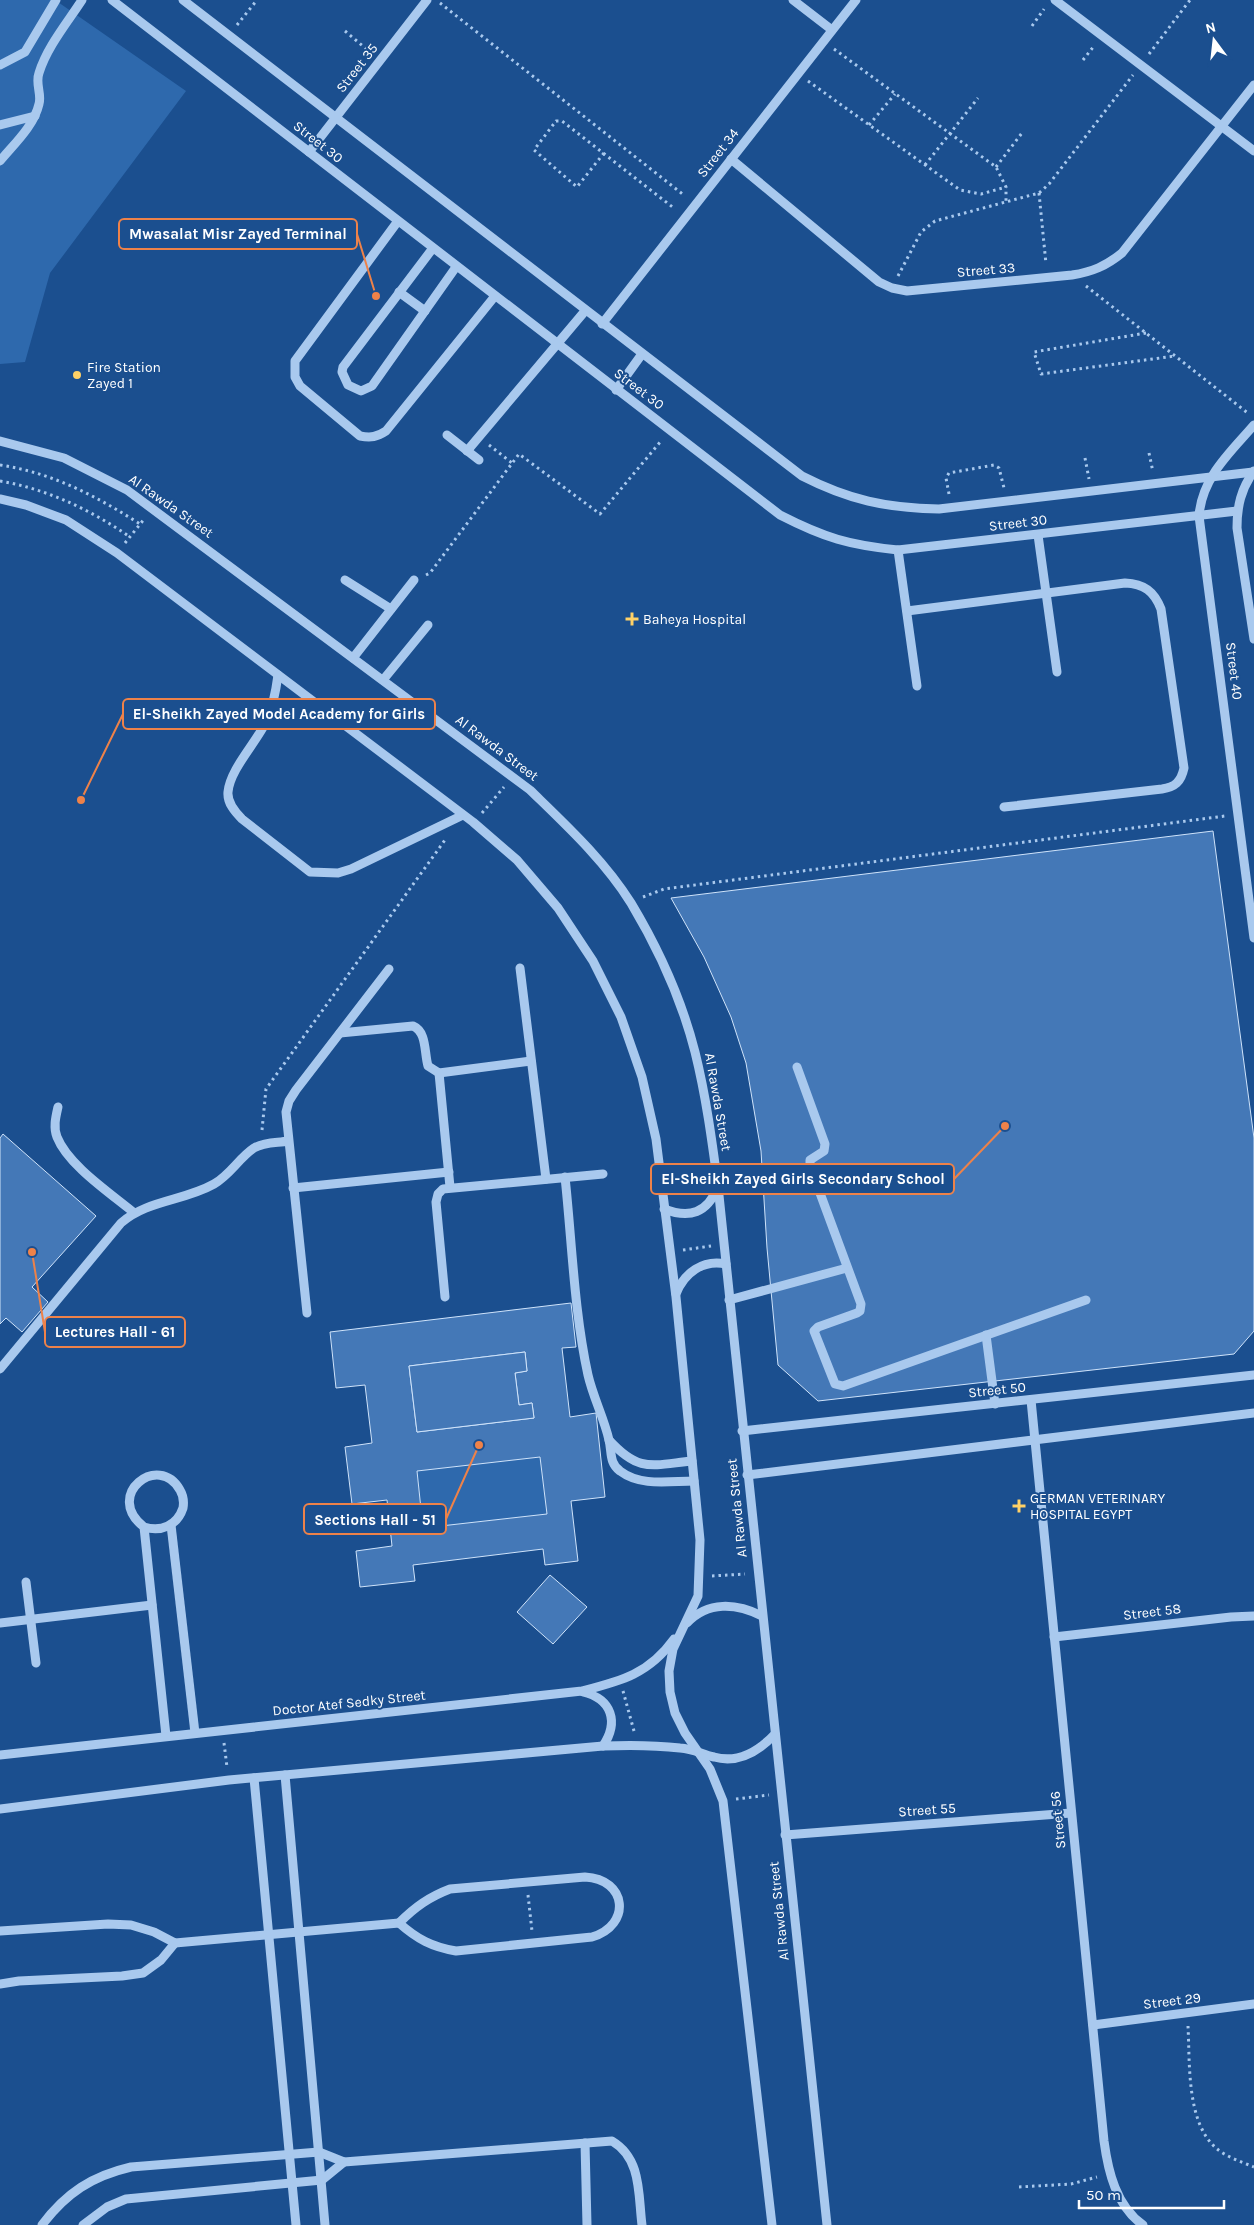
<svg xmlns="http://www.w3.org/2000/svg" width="1254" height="2225" font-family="Karla,sans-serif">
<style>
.green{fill:#2e69ad}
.building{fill:#4478b7;stroke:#cfe3fa;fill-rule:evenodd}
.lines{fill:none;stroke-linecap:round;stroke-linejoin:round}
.path{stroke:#a9c9ee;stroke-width:3;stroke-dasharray:2.5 4;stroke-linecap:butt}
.minor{stroke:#a9c9ee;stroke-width:9}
.poi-dot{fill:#ffd166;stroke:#1b4f8f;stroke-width:2}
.labels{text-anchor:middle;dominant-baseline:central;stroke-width:4;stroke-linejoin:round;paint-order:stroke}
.street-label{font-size:14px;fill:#fff;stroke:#1b4f8f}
.poi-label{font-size:14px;fill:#fff;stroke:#1b4f8f;text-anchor:start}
.leader{fill:none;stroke:#ee8249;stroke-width:2}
.callout-dot{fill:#ee8249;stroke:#1b4f8f;stroke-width:2}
.callout{fill:#1b4f8f;stroke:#ee8249;stroke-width:2}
.callout-label{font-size:15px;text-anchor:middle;font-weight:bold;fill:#fff}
</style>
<rect width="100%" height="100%" fill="#1b4f8f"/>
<g class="green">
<polygon points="0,0 55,0 186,91 50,273 25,362 0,364"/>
<polygon points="540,1457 547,1514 423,1528 417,1471"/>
</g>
<g class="building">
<polygon points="1213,831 1254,1138 1254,1331 1234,1354 818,1401 778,1365 767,1248 761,1151 746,1063 731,1017 704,957 671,898"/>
<polygon points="3,1134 96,1216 32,1287 48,1302 22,1332 6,1318 0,1324 0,1138"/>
<path d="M571 1303 576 1347 562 1348 570 1417 596 1413 605 1497 571 1501 578 1561 545 1565 543 1549 413 1565 415 1581 360 1587 356 1551 392 1546 387 1500 352 1504 345 1447 372 1443 365 1385 336 1388 330 1332ZM525 1352 527 1371 515 1373 519 1405 532 1403 534 1418 417 1432 409 1366ZM540 1457 547 1514 423 1528 417 1471Z"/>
<polygon points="525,1352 527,1371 515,1373 519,1405 532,1403 534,1418 417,1432 409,1366"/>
<polygon points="550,1575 587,1607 553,1644 517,1612"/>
</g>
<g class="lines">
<g class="path">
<polyline points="440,3 685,196"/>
<polyline points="237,25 257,0"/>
<polyline points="1032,26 1044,9"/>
<polyline points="345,31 371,53"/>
<polyline points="834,49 996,167 1006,187 1006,202"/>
<polyline points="1149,54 1190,0"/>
<polyline points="1083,60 1094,46"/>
<polyline points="808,81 960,190 981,194 1006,187"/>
<polyline points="869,125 895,94"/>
<polyline points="604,153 577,187 534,150 556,121 562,121 675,209"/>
<polyline points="925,165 978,98"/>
<polyline points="996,167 1022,133"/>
<polyline points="1039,193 1046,264"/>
<polyline points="898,276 921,232 935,221 1039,193 1049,184 1133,75"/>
<polyline points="1086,286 1249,414"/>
<polyline points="1146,333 1034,352 1041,374 1175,356"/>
<polyline points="489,445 512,463"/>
<polyline points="1149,453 1153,472"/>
<polyline points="1085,458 1089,479"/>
<path d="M0 465C53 473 96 496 140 524"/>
<path d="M0 481C47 489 91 510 130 537"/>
<polyline points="949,494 946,478 949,473 994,465 999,468 1004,488"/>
<polyline points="125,543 145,518"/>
<polyline points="426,575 430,573 519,454 600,514 661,441"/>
<polyline points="482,813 504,787"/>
<polyline points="643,897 664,889 1225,816"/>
<polyline points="262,1130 266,1089 445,840"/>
<polyline points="683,1250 711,1246"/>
<polyline points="712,1576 745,1574"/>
<polyline points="623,1691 634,1731"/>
<polyline points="224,1743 227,1767"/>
<polyline points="736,1799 769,1795"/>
<polyline points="528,1895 532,1931"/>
<path d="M1188 2026C1190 2062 1186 2122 1216 2148 1226 2157 1242 2162 1254 2167"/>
<polyline points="1019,2187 1071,2184 1097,2177"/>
</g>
<g class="minor">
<path d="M112 0 780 515C825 538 849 545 898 550L1237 511"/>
<path d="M183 0 802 476C849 500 886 508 939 509L1253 472"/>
<polyline points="793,0 832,30"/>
<polyline points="1055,0 1254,151"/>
<polyline points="0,65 25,52 56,0"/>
<polyline points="0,125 35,116"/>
<polyline points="309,152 427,0"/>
<path d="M731 159 879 282 892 288 907 291 1072 275C1092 272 1106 266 1122 253L1254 85"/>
<path d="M0 161C14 144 34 126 39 104 42 94 35 84 39 73 47 47 67 23 82 0"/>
<path d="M398 221 295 361V377L300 386 360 436C371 438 377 437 386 431L495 296"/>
<polyline points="433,248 343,367 342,372 348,385 361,391 372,386 456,267"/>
<polyline points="399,292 425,311"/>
<polyline points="602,324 856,0"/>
<polyline points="616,390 642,354"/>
<path d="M1254 425C1230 453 1202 477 1199 516L1254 938"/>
<polyline points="447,435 479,460"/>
<path d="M0 441 64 458 127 490 530 790C566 825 604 860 631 903 658 948 682 1001 695 1052 706 1096 712 1141 718 1186L827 2225"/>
<polyline points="467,451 585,311"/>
<path d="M1254 471C1241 489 1237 506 1237 528L1254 639"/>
<polyline points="0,499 26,505 66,520 117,553 473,822 517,860 558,908 593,961 621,1017 642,1077 656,1139 676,1297 700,1540 698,1596 673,1649 669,1671 670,1692 675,1713 685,1733 710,1769 723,1801 772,2225"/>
<polyline points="1038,535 1057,672"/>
<polyline points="898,550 917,686"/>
<polyline points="345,580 391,609"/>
<path d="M907 611 1125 583C1144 584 1154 591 1161 609L1184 768C1181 782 1175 787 1162 789L1004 807"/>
<polyline points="353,658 414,580"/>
<path d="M278 675C276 690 273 706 267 720 257 742 230 769 228 792 227 803 235 812 242 819L310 872 338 873 351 869 463 815"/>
<polyline points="383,680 428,625"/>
<polyline points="520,968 546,1179"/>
<path d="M340 1033 413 1026C427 1032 424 1052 428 1066L439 1073 531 1061"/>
<polyline points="797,1067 825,1144 824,1151 810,1160 810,1166 861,1304 860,1311 857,1313 818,1327 814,1331 835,1384 843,1386 1086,1300"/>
<polyline points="439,1073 450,1187"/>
<path d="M58 1107C56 1116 53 1127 57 1137 68 1165 110 1193 133 1212"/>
<path d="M565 1177C572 1242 574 1311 588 1375 593 1397 604 1418 609 1440 612 1452 609 1463 620 1471 641 1487 670 1481 694 1481"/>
<polyline points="293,1188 449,1172"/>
<path d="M664 1209C690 1219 707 1213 718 1187"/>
<path d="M676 1294C684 1273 703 1259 726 1264"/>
<polyline points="445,1297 436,1202 438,1194 443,1189 603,1174"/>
<polyline points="729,1300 847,1268"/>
<polyline points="307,1313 286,1112 289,1101 296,1090 389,969"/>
<polyline points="986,1335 995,1404"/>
<path d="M0 1369 121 1223C147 1200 184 1201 214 1184 230 1175 239 1158 254 1148 264 1142 278 1143 288 1141"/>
<path d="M1031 1400 1104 2141C1108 2171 1116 2206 1143 2225"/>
<polyline points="742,1431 1254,1375"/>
<path d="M609 1440C639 1473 652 1465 692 1461"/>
<polyline points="747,1475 1254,1413"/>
<polyline points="171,1525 195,1733"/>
<path d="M144 1527C161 1532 177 1526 183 1508 184 1502 183 1495 180 1490 159 1452 103 1495 144 1527L166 1736"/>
<polyline points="26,1582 36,1663"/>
<polyline points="0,1623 152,1605"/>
<path d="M687 1623C708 1601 736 1603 762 1616"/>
<polyline points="1054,1637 1231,1617 1254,1616"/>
<path d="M583 1692C612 1699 619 1722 603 1746"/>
<path d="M0 1755 582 1691C621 1681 649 1674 674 1639"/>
<polyline points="285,1775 325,2225"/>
<polyline points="254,1778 296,2225"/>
<path d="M0 1809 229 1780 603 1746C629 1745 654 1745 680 1748 694 1749 701 1754 714 1757 739 1764 759 1751 775 1734"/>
<polyline points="785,1835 1071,1813"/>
<path d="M585 1877C627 1879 632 1925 592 1937L456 1951C432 1947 417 1939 399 1923 415 1907 429 1897 450 1889Z"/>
<polyline points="0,1931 108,1924 131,1925 154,1932 175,1943 399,1923"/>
<polyline points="0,1984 19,1981 122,1976 143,1973 161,1960 175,1943"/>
<polyline points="1093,2025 1254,2004"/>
<polyline points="585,2143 587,2225"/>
<path d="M42 2225C66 2193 92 2176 131 2167L319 2152 344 2162 612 2141C642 2159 638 2194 642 2225"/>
<polyline points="83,2225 107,2207 126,2199 322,2180 344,2162"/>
</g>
</g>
<g class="poi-dot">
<circle cx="77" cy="375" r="5"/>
<path d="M629.5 611.5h5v5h5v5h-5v5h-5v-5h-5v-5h5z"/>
<path d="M1016.5 1498.5h5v5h5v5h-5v5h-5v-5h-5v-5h5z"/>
</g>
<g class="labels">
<g class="street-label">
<text transform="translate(357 68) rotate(-52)">Street 35</text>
<text transform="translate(318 142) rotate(38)">Street 30</text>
<text transform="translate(718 153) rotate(-52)">Street 34</text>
<text transform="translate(986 270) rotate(-5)">Street 33</text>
<text transform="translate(639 389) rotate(37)">Street 30</text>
<text transform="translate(171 506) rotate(35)">Al Rawda Street</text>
<text transform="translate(1018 523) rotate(-7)">Street 30</text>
<text transform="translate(1234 671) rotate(83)">Street 40</text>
<text transform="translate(497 748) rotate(37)">Al Rawda Street</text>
<text transform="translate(718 1102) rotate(80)">Al Rawda Street</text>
<text transform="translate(997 1390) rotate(-6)">Street 50</text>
<text transform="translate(737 1508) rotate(-96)">Al Rawda Street</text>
<text transform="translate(1152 1612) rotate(-7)">Street 58</text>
<text transform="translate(349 1703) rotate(-6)">Doctor Atef Sedky Street</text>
<text transform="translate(927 1810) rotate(-4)">Street 55</text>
<text transform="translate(1058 1820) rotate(-96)">Street 56</text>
<text transform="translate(779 1911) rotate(-96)">Al Rawda Street</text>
<text transform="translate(1172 2001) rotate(-7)">Street 29</text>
</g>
<g class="poi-label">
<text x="87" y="367">Fire Station<tspan x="87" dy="16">Zayed 1</tspan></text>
<text x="643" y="619">Baheya Hospital</text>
<text x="1030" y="1498">GERMAN VETERINARY<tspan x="1030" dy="16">HOSPITAL EGYPT</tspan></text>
</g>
</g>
<path class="leader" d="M376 296L357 234M81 800L123 714M1005 1126L954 1179M32 1252L45 1332M479 1445L446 1519"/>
<g class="callout-dot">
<circle cx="376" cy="296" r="5"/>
<circle cx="81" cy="800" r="5"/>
<circle cx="1005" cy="1126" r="5"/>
<circle cx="32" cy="1252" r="5"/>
<circle cx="479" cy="1445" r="5"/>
</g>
<g class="callout">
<rect x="119" y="219" width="238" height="30" rx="5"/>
<rect x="123" y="699" width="312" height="30" rx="5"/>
<rect x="651" y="1164" width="303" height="30" rx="5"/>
<rect x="45" y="1317" width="140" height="30" rx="5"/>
<rect x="304" y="1504" width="142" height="30" rx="5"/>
</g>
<g class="callout-label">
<text x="238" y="239">Mwasalat Misr Zayed Terminal</text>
<text x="279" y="719">El-Sheikh Zayed Model Academy for Girls</text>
<text x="803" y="1184">El-Sheikh Zayed Girls Secondary School</text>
<text x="115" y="1337">Lectures Hall - 61</text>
<text x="375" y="1525">Sections Hall - 51</text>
</g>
<g transform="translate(1214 40) rotate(345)" stroke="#1b4f8f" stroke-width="4" paint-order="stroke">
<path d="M0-4L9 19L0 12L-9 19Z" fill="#ffffff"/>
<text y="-8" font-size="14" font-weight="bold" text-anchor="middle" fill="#ffffff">N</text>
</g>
<path d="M1079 2200v8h145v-8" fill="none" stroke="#ffffff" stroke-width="2.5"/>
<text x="1086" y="2200" font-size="15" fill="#ffffff" stroke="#1b4f8f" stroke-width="4" paint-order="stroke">50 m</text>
</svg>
